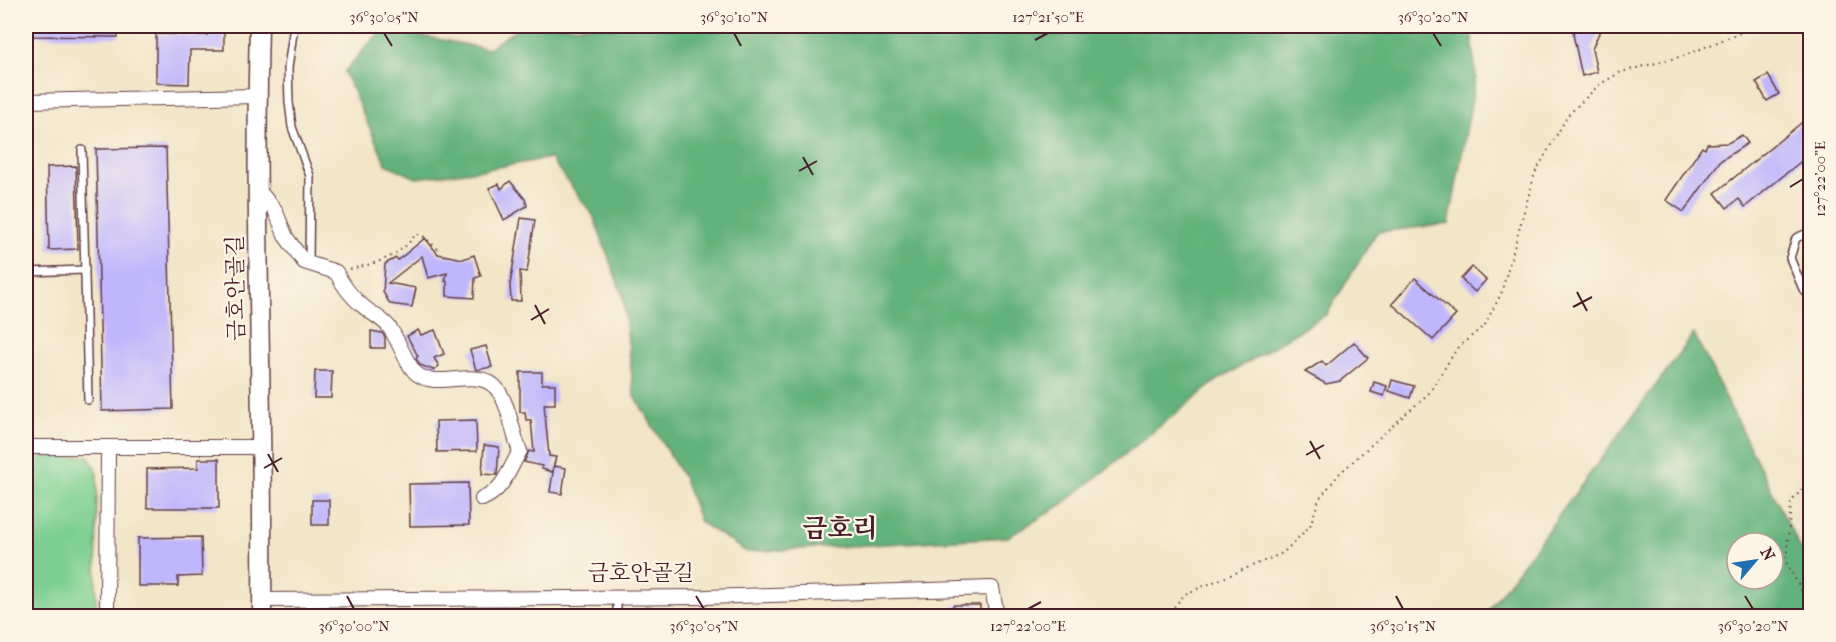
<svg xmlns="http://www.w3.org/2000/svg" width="1836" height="642" font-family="'IM FELL French Canon','Noto Serif KR',serif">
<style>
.green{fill:#7bcf91;stroke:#62775e;stroke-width:1.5}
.forest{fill:#64b27b;stroke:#576853;stroke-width:1.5;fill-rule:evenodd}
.building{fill:#c0b6fd}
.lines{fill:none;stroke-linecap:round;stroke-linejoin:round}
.lane-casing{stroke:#633d43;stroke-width:10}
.street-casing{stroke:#633d43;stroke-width:16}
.secondary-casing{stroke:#633d43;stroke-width:21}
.path{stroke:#633d43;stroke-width:2;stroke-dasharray:1.5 4.5;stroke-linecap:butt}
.lane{stroke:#fff;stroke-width:7}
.street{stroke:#fff;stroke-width:14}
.secondary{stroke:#fff;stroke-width:18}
.ticks{fill:none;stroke:#4a1f2b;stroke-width:2}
.labels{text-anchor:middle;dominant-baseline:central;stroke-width:4.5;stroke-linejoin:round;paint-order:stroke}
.street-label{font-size:22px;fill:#4a1f2b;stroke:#fcf5e5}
.quarter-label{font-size:26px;font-weight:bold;fill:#4a1f2b;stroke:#fcf5e5}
.neatline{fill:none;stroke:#4a1f2b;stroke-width:2}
.ticks-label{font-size:15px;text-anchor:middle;fill:#4a1f2b}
</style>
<rect width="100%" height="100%" fill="#fcf5e5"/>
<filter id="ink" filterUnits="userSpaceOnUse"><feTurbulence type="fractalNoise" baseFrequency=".0167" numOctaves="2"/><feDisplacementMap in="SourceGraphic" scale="12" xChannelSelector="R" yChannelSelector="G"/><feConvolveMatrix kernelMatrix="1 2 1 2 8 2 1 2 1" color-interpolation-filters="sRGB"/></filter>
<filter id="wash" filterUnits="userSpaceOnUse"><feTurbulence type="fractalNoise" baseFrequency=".008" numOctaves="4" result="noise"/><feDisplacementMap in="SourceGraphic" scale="24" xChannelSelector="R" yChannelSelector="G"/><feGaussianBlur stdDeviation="1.35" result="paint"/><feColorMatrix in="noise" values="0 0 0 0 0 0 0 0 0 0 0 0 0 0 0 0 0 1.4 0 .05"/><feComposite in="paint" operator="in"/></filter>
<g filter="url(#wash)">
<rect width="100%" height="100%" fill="#f2e5c8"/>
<polygon class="green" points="88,456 97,471 96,616 26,616 26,457"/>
<g class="forest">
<polygon points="522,26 1471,26 1476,77 1449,224 1377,232 1327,314 1215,382 1063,504 1008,537 747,552 700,522 683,477 634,395 623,297 593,215 550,158 481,170 416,178 386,164 344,72 383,28 487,49"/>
<path d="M1694 334 1810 568V616H1484ZM1737 543H1773V579H1737Z"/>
</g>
<g id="blocks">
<g class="building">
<polygon points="26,26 118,26 118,37 26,36"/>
<polygon points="207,26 224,26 224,50 190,50 189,84 156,83 156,34 207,35"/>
<polygon points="1576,26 1602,26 1592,49 1597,72 1582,76 1573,34"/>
<polygon points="1768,75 1779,94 1767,101 1756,82"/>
<polygon points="1806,119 1810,125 1810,154 1745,207 1739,199 1727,208 1715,193"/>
<polygon points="1742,135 1748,143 1720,161 1684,212 1666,200 1702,147 1705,149 1707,144 1728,143"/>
<polygon points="166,148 173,409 102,411 96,149"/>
<polygon points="76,166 78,249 49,250 47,167"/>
<polygon points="510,181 525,199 527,206 504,220 489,188 499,184 501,189"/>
<polygon points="521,218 535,220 527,272 520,271 521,301 511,301 510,285"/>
<polygon points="425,238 438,254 463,259 474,255 481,276 475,278 474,298 447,296 447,281 445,281 447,273 428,278 422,256 388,283 416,288 412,307 390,304 383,292 385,264 396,258 398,260"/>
<polygon points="1472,267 1486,280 1475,292 1461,279"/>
<polygon points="1415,278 1456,315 1433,340 1392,304"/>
<polygon points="418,330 421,335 435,330 444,354 434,358 439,366 433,370 420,365 416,358 418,356 407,336"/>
<polygon points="371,331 382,333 385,337 385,348 371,348"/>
<polygon points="1354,342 1368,358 1340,381 1326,384 1305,372 1322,361 1326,366"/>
<polygon points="486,346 492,367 476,370 470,350"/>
<polygon points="315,371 332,371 331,398 314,398"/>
<polygon points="520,372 542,372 542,384 555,384 555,404 544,404 549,456 556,457 552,472 542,469 542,466 524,462 529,451 534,452 531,420 526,420 525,412 520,412"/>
<polygon points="1392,380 1414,386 1410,398 1389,391"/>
<polygon points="1374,382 1387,386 1384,396 1371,392"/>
<polygon points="476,420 477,451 437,452 436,421"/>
<polygon points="484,445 499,447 497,475 482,474"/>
<polygon points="198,459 219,459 219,508 147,508 147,469 198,468"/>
<polygon points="554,466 566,468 562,494 550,492"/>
<polygon points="468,483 469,525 410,526 409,484"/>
<rect x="312" y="500" width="17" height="25"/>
<polygon points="201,537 202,576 178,577 178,586 138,586 138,538"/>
<rect x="953" y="605" width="27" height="11"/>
</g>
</g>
</g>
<g filter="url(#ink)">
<use href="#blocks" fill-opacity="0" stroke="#633d43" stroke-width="1.5"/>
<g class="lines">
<g class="lane-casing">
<g id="lane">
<polyline points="294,26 288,68 289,102 292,127 310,176 309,263"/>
<polyline points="82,150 88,400"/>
<polyline points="1810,232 1796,238 1790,258 1803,289 1810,297"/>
<polyline points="26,272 85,270"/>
<polyline points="617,597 617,616"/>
</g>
</g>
<g class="street-casing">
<g id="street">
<polyline points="26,101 257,96"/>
<path d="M259 191 275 210 286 237 304 262 336 272C343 286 351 297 364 307 372 314 383 319 389 327 398 338 407 367 417 374 440 392 483 361 501 395 511 412 512 433 520 451 508 471 504 490 482 499"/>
<polyline points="26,447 262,447"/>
<polyline points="262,600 705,597 992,588 997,616"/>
<polyline points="107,616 108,447"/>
</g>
</g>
<g class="secondary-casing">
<path id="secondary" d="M259 26C254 222 264 420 262 616"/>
</g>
<g class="path">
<path d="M350 269C375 264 400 257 415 235H422L440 251"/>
<polyline points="1810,480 1791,502 1786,562 1810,606"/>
<polyline points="1166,616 1185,594 1283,553 1310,526 1319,499 1340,473 1429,393 1458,347 1484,326 1501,294 1535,173 1568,115 1600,84 1621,72 1683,56 1757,26"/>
</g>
<use href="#lane" class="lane"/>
<use href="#street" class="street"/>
<use href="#secondary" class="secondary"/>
</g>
</g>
<path class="ticks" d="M384 33 392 46M734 33 741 46M1433 33 1441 46M1035 40 1048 33M803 157 813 175M799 171 817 161M1790 187 1803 179M1577 292 1587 311M535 305 545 324M1573 307 1592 297M531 320 549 309M1310 441 1320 459M268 454 278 472M1306 455 1324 445M264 468 282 458M347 596 354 609M696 596 704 609M1396 596 1403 609M1745 596 1753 609M1028 609 1041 602"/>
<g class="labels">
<g class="street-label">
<text transform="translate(236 288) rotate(-91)">금호안골길</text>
<text x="641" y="573">금호안골길</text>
</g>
<g class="quarter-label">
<text x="840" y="528">금호리</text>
</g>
</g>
<rect width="1836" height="642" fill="none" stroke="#fcf5e5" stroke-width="66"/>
<g transform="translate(1755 561) rotate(61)"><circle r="28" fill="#fcf5e5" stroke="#b59f9b" stroke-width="1.5"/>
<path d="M0-4.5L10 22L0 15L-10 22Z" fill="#1f6fb2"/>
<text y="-9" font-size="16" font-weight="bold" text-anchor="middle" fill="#4a1f2b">N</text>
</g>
<rect x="33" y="33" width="1770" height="576" class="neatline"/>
<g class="ticks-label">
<text x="384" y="22">36°30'05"N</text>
<text x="734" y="22">36°30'10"N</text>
<text x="1048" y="22">127°21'50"E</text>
<text x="1433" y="22">36°30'20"N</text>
<text transform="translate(1820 179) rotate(-90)" y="5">127°22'00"E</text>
<text x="354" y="631">36°30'00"N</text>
<text x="704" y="631">36°30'05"N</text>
<text x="1028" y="631">127°22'00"E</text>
<text x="1403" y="631">36°30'15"N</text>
<text x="1753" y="631">36°30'20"N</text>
</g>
</svg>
